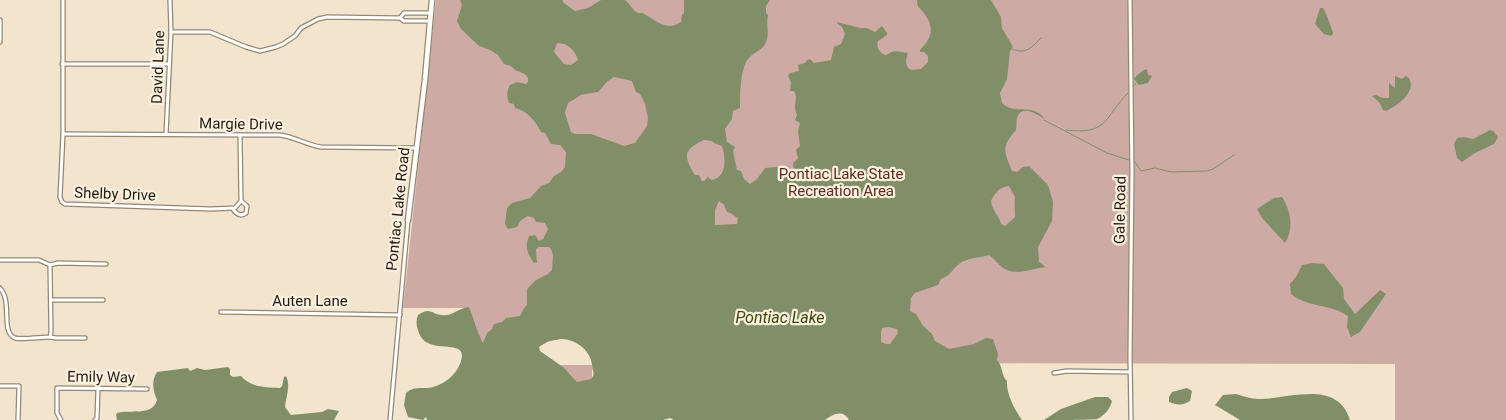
<svg xmlns="http://www.w3.org/2000/svg" width="1506" height="420" font-family="Roboto,sans-serif">
<style>
.green{fill:#cdaba4}
.water{fill:#818f69;fill-rule:evenodd}
.lines{fill:none;stroke-linecap:round;stroke-linejoin:round}
.stream{stroke:#818f69;stroke-width:1}
.minor-casing{stroke:#958873;stroke-width:5.5}
.tertiary-casing{stroke:#958873;stroke-width:7}
.minor{stroke:#fff;stroke-width:3}
.tertiary{stroke:#fff;stroke-width:4.5}
.labels{text-anchor:middle;dominant-baseline:central;stroke-width:4.5;stroke-linejoin:round;paint-order:stroke}
.street-label{font-size:15px;fill:#221c14;stroke:#fdf1df}
.park-label{font-size:15px;fill:#652a1f;stroke:#fdf1df}
.water-label{font-size:16px;font-style:italic;fill:#37490a;stroke:#fdf1df}
</style>
<rect width="100%" height="100%" fill="#f3e4cd"/>
<g class="green">
<polygon points="436,0 1506,0 1506,420 1395,420 1395,364 870,363 656,317 533,345 467,345 467,308 403,308"/>
<rect x="561" y="365" width="31" height="18"/>
</g>
<g class="water">
<path d="M460 0H562L564 3 575 11 588 8 601 0H625C629 3 632 9 636 12 642 15 639 11 644 14 657 20 665 32 681 22L682 15 684 13V0H770L766 6V13L768 15C766 23 769 31 767 39 764 51 756 50 749 58 740 67 740 96 740 108L733 111 732 119 725 129 727 142 735 147 733 151 737 170 741 171 744 179 750 184 757 179 765 168 778 167 787 177 795 174 796 169 793 167V163L798 158 796 150 800 146 798 131 800 123 795 120 797 115C792 105 799 99 794 91H790L791 82 788 76 790 73 799 71 798 65 805 63 807 60 810 59 814 63 831 60 834 47 841 44 845 34 842 27 837 23V22L860 28H867L875 32 882 26 887 33V35L878 41C876 47 880 54 886 55L894 51 908 53C906 59 904 66 911 70L921 69 928 62V56L924 52H920V50C933 37 935 26 922 11 918 6 917 6 917 0H991L1001 17 1002 28 1013 47 1010 51 1007 79 1000 93 1002 103C1016 116 1031 102 1045 119 1038 115 1022 103 1017 118 1016 122 1017 126 1016 130 1001 147 1004 151 1012 171L1017 172 1023 167 1029 166 1048 185 1053 202 1052 221 1038 247 1039 262 1046 267C1035 268 1016 276 1005 269 999 266 995 259 989 255 980 258 971 257 962 262 954 266 951 276 941 279L938 285 915 293 911 298 910 311 916 314 923 326 932 334 935 341 949 349 974 344 986 338 993 339 998 354 997 360C1003 366 1001 376 1007 381 1006 394 1015 410 1022 420H849C843 409 833 414 825 420H674L670 418 663 420H427L426 417 423 420 408 417 404 405 406 393C413 387 419 388 427 388 442 387 457 375 461 361 469 335 425 359 418 330 416 325 416 320 418 315 432 305 432 317 447 315 454 314 460 308 469 307 474 319 477 332 483 343L487 333 492 329 494 324 502 322 506 318 520 316 524 308 527 305V289L536 280 548 274 552 270 553 255 551 249 549 247H539L536 249 537 263 533 262C528 253 524 248 529 236L535 235 539 241 543 239 548 229 545 223 536 222 534 218 528 216 520 221 517 227 508 229 505 224 507 208 512 203 530 198 541 186 549 183 554 176 561 172 565 167 566 152 560 145 551 144 545 133 541 132C536 121 526 110 515 108L514 104 509 103C507 97 506 92 510 85L517 82 526 84 528 82V78L525 74 515 70 511 66 504 64 498 55 490 50 479 46 461 29 457 21 462 5ZM557 43C567 42 576 51 578 60L571 65 564 64 554 52ZM614 77 632 81 636 92 640 94 645 104 648 118 647 126 635 143 624 146 591 134H575L571 132 565 113 568 103 581 95 598 92 608 81ZM704 140 712 141 714 143 722 146C726 158 727 178 711 180L708 177 704 181H702L699 175H695C683 155 683 150 704 140ZM1009 186 1015 197C1014 204 1015 209 1015 217L1005 226 1001 224C999 215 992 211 991 201 995 193 999 187 1009 186ZM719 201 724 205 727 212C730 212 734 216 738 218L737 224 715 225V210ZM889 327 897 329 898 333 890 344H886L881 342V333L882 328ZM561 339C576 339 591 351 592 365 592 371 596 373 591 379L577 382 563 367 540 351 539 347 542 345 549 341Z"/>
<path d="M1320 8H1323C1326 12 1332 29 1333 34L1331 36 1324 34 1315 24Z"/>
<path d="M1147 69 1148 75 1152 76 1148 83 1139 85 1134 79C1137 75 1142 70 1147 69Z"/>
<path d="M1395 76 1402 79 1406 76 1409 78C1417 92 1397 106 1386 111L1383 110 1379 102 1372 96 1376 95 1382 98H1389V83L1395 88Z"/>
<polygon points="1490,130 1493,131 1498,137 1494,144 1475,153 1462,162 1457,158 1454,144 1457,138 1464,137 1473,139"/>
<path d="M1282 197C1291 211 1294 229 1285 243L1262 218 1257 209 1274 198Z"/>
<path d="M1312 263 1324 264 1343 288 1344 299 1355 314 1380 290 1386 294 1360 332 1351 337 1347 327 1348 316C1328 303 1308 308 1291 294L1290 284 1296 277 1302 265Z"/>
<path d="M228 367 230 369V375L233 377 241 376C252 388 265 387 280 388L282 386 284 377 286 376C291 386 286 396 285 407L291 415 322 412 328 409 339 411 334 420H117L116 415 117 413C130 409 152 417 157 400 153 390 151 382 157 372L188 368 190 371 197 368 205 370Z"/>
<path d="M1187 388 1192 391 1190 401C1182 406 1177 405 1169 402V397L1172 392Z"/>
<path d="M1236 394C1243 396 1251 399 1259 399 1290 399 1337 379 1350 420H1240L1215 405 1223 395Z"/>
<path d="M1095 397H1108L1112 401C1110 409 1104 416 1097 419 1090 420 1055 420 1044 420L1061 409Z"/>
</g>
<g class="lines">
<g class="stream">
<path d="M1012 49C1026 55 1032 47 1041 38"/>
<polyline points="1134,86 1136,83"/>
<polyline points="1044,120 1107,153 1135,162 1141,171 1155,168 1171,172 1207,171 1213,169 1234,155"/>
<path d="M1066 130C1109 135 1103 118 1128 93"/>
</g>
<g class="minor-casing">
<g id="minor">
<polyline points="63,0 63,134 60,197 62,202 65,204 211,209 235,208 241,201 240,135"/>
<polyline points="1130,0 1132,174 1130,356 1131,420"/>
<polyline points="400,18 404,13 430,13"/>
<polyline points="0,20 0,42"/>
<polyline points="171,32 210,32 246,47 260,51 276,47 283,44 295,36 301,28 318,19 327,17 400,18 404,21 429,21"/>
<polyline points="62,64 169,64"/>
<path d="M63 134 280 135C295 137 307 145 321 147L416 148"/>
<polyline points="166,134 171,32 170,0"/>
<path d="M233 209C236 214 241 217 246 213L247 206 241 201"/>
<polyline points="0,260 39,260 50,265"/>
<polyline points="50,265 58,263 106,264"/>
<path d="M0 288C13 302 0 332 15 338 22 340 41 337 50 337L51 332 50 265"/>
<polyline points="52,300 103,300"/>
<polyline points="221,312 400,315"/>
<polyline points="50,337 56,338 85,338"/>
<polyline points="1054,373 1067,371 1130,372"/>
<polyline points="0,386 19,386 18,420"/>
<polyline points="61,420 57,413 57,388 147,389"/>
<polyline points="95,420 97,418 98,389"/>
<polyline points="390,420 408,220"/>
</g>
</g>
<g class="tertiary-casing">
<polyline id="tertiary" points="408,220 425,80 432,0"/>
</g>
<use href="#minor" class="minor"/>
<use href="#tertiary" class="tertiary"/>
</g>
<g class="labels">
<g class="street-label">
<text transform="translate(158 67) rotate(-88)">David Lane</text>
<text transform="translate(241 124) rotate(1)">Margie Drive</text>
<text transform="translate(115 194) rotate(2)">Shelby Drive</text>
<text transform="translate(398 209) rotate(-84)">Pontiac Lake Road</text>
<text transform="translate(1120 210) rotate(-89)">Gale Road</text>
<text x="310" y="301">Auten Lane</text>
<text transform="translate(101 377) rotate(1)">Emily Way</text>
</g>
<g class="park-label">
<text x="841" y="174">Pontiac Lake State<tspan x="841" dy="17">Recreation Area</tspan></text>
</g>
<g class="water-label">
<text x="780" y="317">Pontiac Lake</text>
</g>
</g>
</svg>
